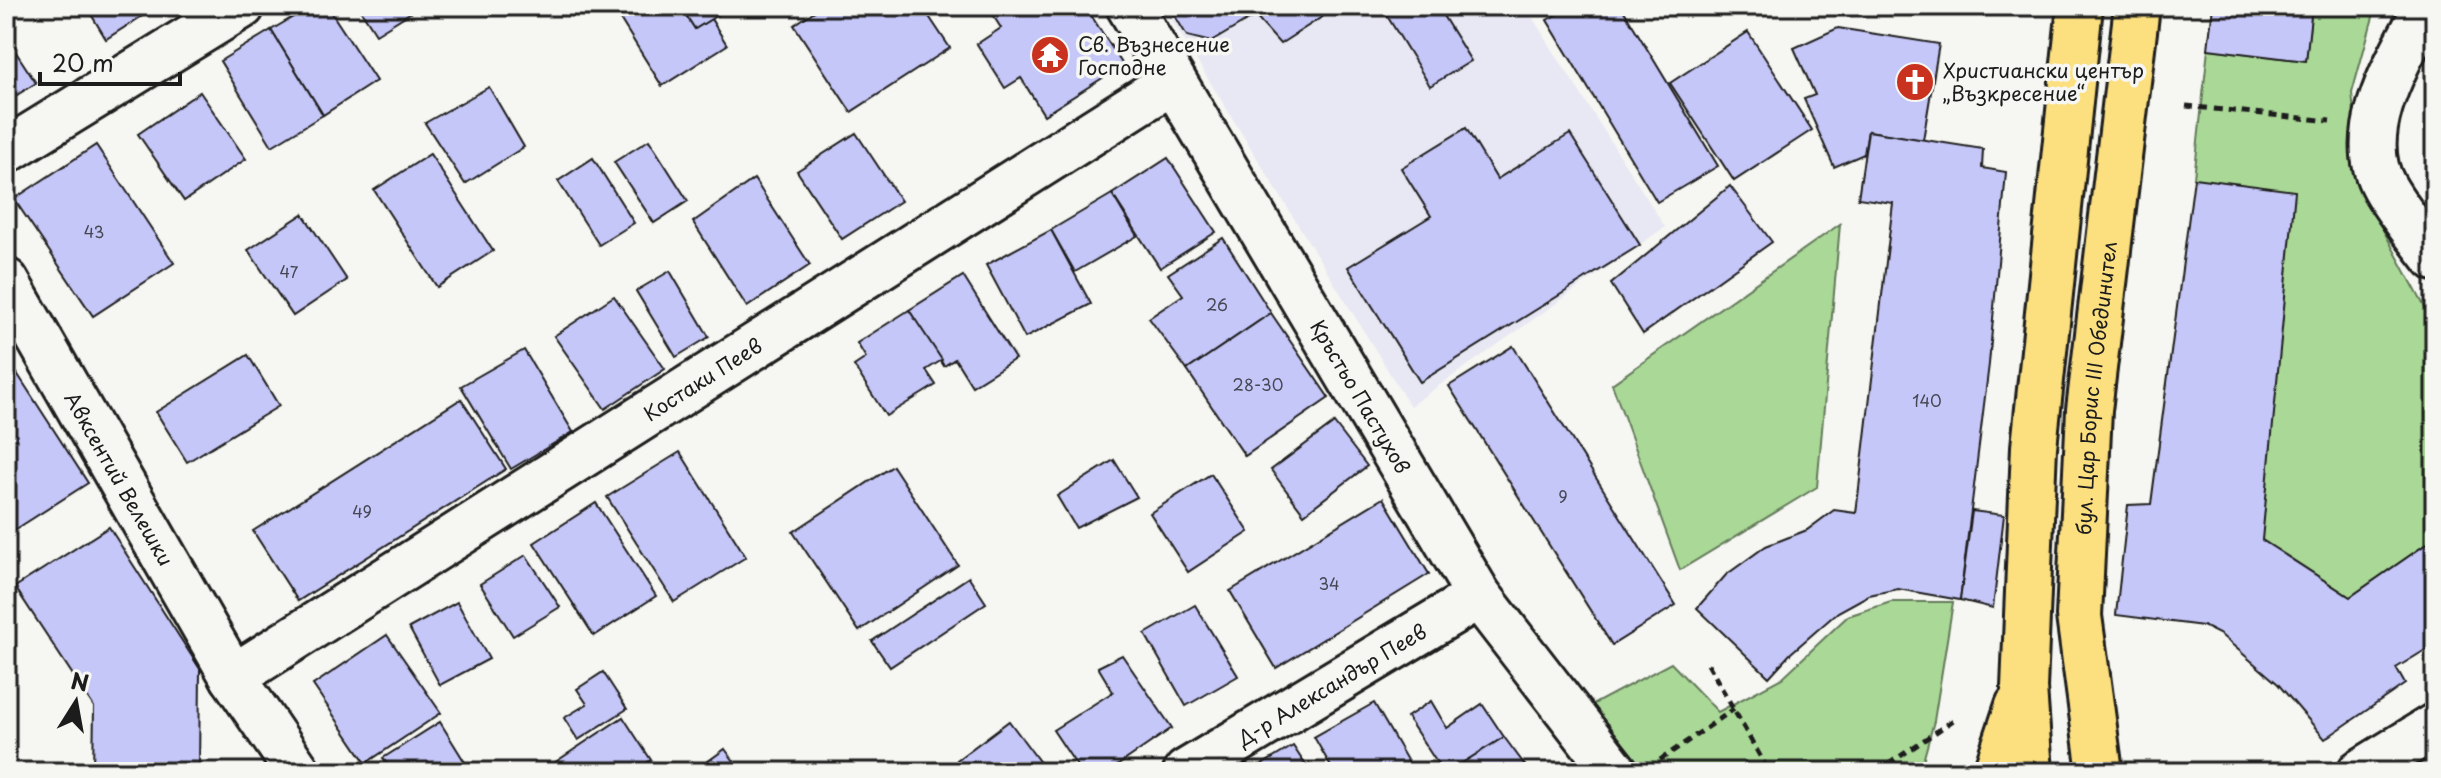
<svg xmlns="http://www.w3.org/2000/svg" width="2441" height="778" font-family="'Playpen Sans',sans-serif">
<style>
.built{fill:#e8e8f4}
.green{fill:#aad897;stroke:#637a5a;stroke-width:2}
.building{fill:#c6c7f9;stroke:#1c1c1c;stroke-width:2}
.lines{fill:none;stroke-linecap:round;stroke-linejoin:round}
.street-casing{stroke:#1c1c1c;stroke-width:50}
.secondary-casing{stroke:#1c1c1c;stroke-width:50}
.primary-casing{stroke:#1c1c1c;stroke-width:50}
.path{stroke:#1c1c1c;stroke-width:5;stroke-dasharray:8 6;stroke-linecap:butt}
.street{stroke:#f6f6f2;stroke-width:44}
.secondary{stroke:#f6f6f2;stroke-width:44}
.primary{stroke:#fce080;stroke-width:44}
.labels{text-anchor:middle;dominant-baseline:central;stroke-width:7;stroke-linejoin:round;paint-order:stroke}
.number-label{font-size:16px;fill:#464753}
.poi-label{font-size:20px;fill:#1c1c1c;stroke:#f6f6f2;text-anchor:start}
.street-label{font-size:20px;fill:#1c1c1c;stroke:#f6f6f2}
</style>
<rect width="100%" height="100%" fill="#f6f6f2"/>
<filter id="ink" filterUnits="userSpaceOnUse"><feTurbulence type="fractalNoise" baseFrequency=".0125" numOctaves="2"/><feDisplacementMap in="SourceGraphic" scale="16" xChannelSelector="R" yChannelSelector="G"/><feConvolveMatrix kernelMatrix="1 2 1 2 8 2 1 2 1" color-interpolation-filters="sRGB"/></filter>
<g filter="url(#ink)">
<polygon class="built" points="1163,6 1525,6 1665,227 1410,406"/>
<g class="green">
<polygon points="2312,6 2376,6 2352,93 2362,191 2435,326 2435,538 2350,597 2262,540 2194,178 2208,49 2306,61"/>
<polygon points="1840,224 1817,487 1680,570 1612,384"/>
<polygon points="1891,602 1953,602 1934,721 1920,772 1647,772 1590,706 1671,663 1718,712 1782,678 1848,616"/>
</g>
<g class="building">
<polygon points="86,6 158,6 106,39"/>
<polygon points="312,6 327,6 376,81 323,115 271,30"/>
<polygon points="358,6 421,6 376,34"/>
<polygon points="612,6 680,6 695,29 711,19 727,45 662,86"/>
<polygon points="680,6 732,6 695,29"/>
<polygon points="822,6 922,6 950,48 851,112 794,25"/>
<polygon points="987,6 1085,6 1123,65 1044,115 1021,78 1005,88 977,44 1001,28"/>
<polygon points="1169,6 1339,6 1280,44 1255,16 1211,42 1187,36"/>
<polygon points="1381,6 1437,6 1471,61 1430,86"/>
<polygon points="1571,6 1621,6 1718,166 1657,202 1547,20"/>
<polygon points="1967,6 2026,6 2025,13"/>
<polygon points="2213,6 2312,6 2306,61 2208,49"/>
<polygon points="1838,28 1939,44 1923,140 1868,131 1864,154 1834,167 1804,99 1815,95 1794,48"/>
<polygon points="271,30 323,115 272,146 220,61"/>
<polygon points="1748,32 1812,130 1734,181 1670,83"/>
<polygon points="6,37 36,83 6,102"/>
<polygon points="489,87 524,147 465,184 425,123"/>
<polygon points="200,92 246,159 184,201 138,134"/>
<polygon points="1466,128 1497,179 1570,134 1640,245 1420,382 1348,267 1431,216 1401,168"/>
<polygon points="1868,131 1983,149 1982,168 2006,172 1989,364 1960,600 1898,589 1869,595 1838,612 1791,653 1769,677 1697,608 1726,575 1766,546 1807,530 1834,510 1856,513 1893,203 1858,198"/>
<polygon points="856,133 901,201 842,239 797,171"/>
<polygon points="649,140 688,201 654,223 614,162"/>
<polygon points="96,145 174,263 93,316 14,199"/>
<polygon points="430,154 493,251 437,287 374,190"/>
<polygon points="593,158 634,223 599,245 558,181"/>
<polygon points="1168,158 1216,232 1160,268 1112,194"/>
<polygon points="2194,178 2295,191 2262,540 2350,597 2435,538 2435,644 2396,668 2405,684 2325,739 2278,684 2221,635 2203,626 2116,615 2128,505 2151,504"/>
<polygon points="754,179 810,265 747,307 693,222"/>
<polygon points="1730,186 1772,242 1643,334 1611,284"/>
<polygon points="1112,194 1137,236 1075,272 1051,230"/>
<polygon points="303,214 347,280 293,316 248,250"/>
<polygon points="1051,230 1091,304 1025,338 986,265"/>
<polygon points="1223,238 1271,313 1187,370 1149,318 1183,295 1168,274"/>
<polygon points="670,271 709,337 676,357 636,291"/>
<polygon points="963,276 1015,359 972,386 955,359 944,366 909,310"/>
<polygon points="614,296 665,369 605,409 554,336"/>
<polygon points="909,310 942,360 926,370 936,385 886,416 854,366 866,358 857,343"/>
<polygon points="1271,313 1329,398 1245,456 1187,370"/>
<polygon points="1513,346 1676,605 1612,645 1449,386"/>
<polygon points="524,350 573,432 511,469 461,386"/>
<polygon points="248,355 279,406 187,462 156,412"/>
<polygon points="13,367 88,483 10,533 6,527 6,372"/>
<polygon points="461,399 506,469 298,601 253,531"/>
<polygon points="1334,423 1367,466 1304,514 1271,470"/>
<polygon points="680,452 746,557 674,602 607,497"/>
<polygon points="1114,460 1137,497 1076,528 1057,496"/>
<polygon points="893,466 958,565 859,631 793,532"/>
<polygon points="1211,474 1249,532 1188,572 1150,513"/>
<polygon points="1383,498 1429,574 1276,668 1230,591"/>
<polygon points="596,503 656,596 594,636 534,543"/>
<polygon points="1972,511 2004,515 1993,608 1960,600"/>
<polygon points="109,527 200,669 199,772 93,772 94,707 15,587"/>
<polygon points="526,555 560,607 513,636 480,584"/>
<polygon points="969,577 986,603 890,667 872,641"/>
<polygon points="457,602 489,659 440,685 409,628"/>
<polygon points="1195,605 1238,676 1186,706 1145,634"/>
<polygon points="387,635 441,713 366,763 313,685"/>
<polygon points="1122,655 1172,728 1108,772 1081,772 1053,730 1113,692 1098,667"/>
<polygon points="603,672 627,709 578,740 564,718 587,704 577,689"/>
<polygon points="1431,701 1447,728 1482,704 1504,737 1448,772 1443,772 1407,717"/>
<polygon points="1374,703 1411,767 1402,772 1334,772 1314,737"/>
<polygon points="623,717 651,760 633,772 547,772 545,769"/>
<polygon points="1009,721 1047,772 966,772 957,760"/>
<polygon points="440,722 471,772 392,772 383,758"/>
<polygon points="1504,737 1530,772 1448,772"/>
<polygon points="1293,746 1310,772 1250,772"/>
<polygon points="725,749 742,772 693,772"/>
</g>
<g class="lines">
<g class="street-casing">
<g id="street">
<path id="s1" d="M1129 6 1479 596 1615 772"/>
<path d="M2427 6C2401 56 2352 131 2384 187 2398 212 2418 235 2435 258"/>
<polyline points="6,151 242,6"/>
<path id="s2" d="M233 677 1173 81"/>
<path id="s3" d="M1186 772 1479 596"/>
<polyline points="2360,772 2435,726"/>
</g>
</g>
<g class="secondary-casing">
<g id="secondary">
<path id="s4" d="M6 281 233 677 298 772"/>
</g>
</g>
<g class="primary-casing">
<g id="primary">
<polyline points="1996,772 2018,706"/>
<polyline points="2030,772 2024,688 2034,447 2080,6"/>
<path id="s5" d="M2100 772 2079 616 2089 410 2137 6"/>
</g>
</g>
<g class="path">
<polyline points="2186,106 2330,121"/>
<polyline points="1708,664 1769,772"/>
<polyline points="1660,760 1734,709"/>
<polyline points="1877,772 1955,719"/>
</g>
<use href="#street" class="street"/>
<use href="#secondary" class="secondary"/>
<use href="#primary" class="primary"/>
</g>
</g>
<defs>
<g id="temple-disc" transform="scale(2)"><circle r="9.5" fill="#c8321e" stroke="#f6f6f2"/><path d="M0-6L5-2H3V0L6.5 2.5H4V6H1.5V3h-3V6H-4V2.5H-6.5L-3 0V-2H-5Z" fill="#fff"/></g>
<g id="church-disc" transform="scale(2)"><circle r="9.5" fill="#c8321e" stroke="#f6f6f2"/><path d="M-1.2-6h2.4v3.5h3.3v2.4h-3.3V6h-2.4V-.1h-3.3v-2.4h3.3Z" fill="#fff"/></g>
</defs>
<g fill-rule="evenodd">
<use href="#temple-disc" x="1050" y="55"/>
<use href="#church-disc" x="1915" y="82"/>
</g>
<g class="labels">
<g class="number-label">
<text x="94" y="231">43</text>
<text x="289" y="271">47</text>
<text x="1217" y="304">26</text>
<text x="1258" y="384">28-30</text>
<text x="1927" y="400">140</text>
<text x="1563" y="496">9</text>
<text x="362" y="511">49</text>
<text x="1329" y="583">34</text>
</g>
<g class="poi-label">
<text x="1078" y="44">Св. Възнесение<tspan x="1078" dy="23">Господне</tspan></text>
<text x="1943" y="70">Христиански център<tspan x="1943" dy="23">„Възкресение“</tspan></text>
</g>
<g class="street-label">
<text stroke="none"><textPath href="#s2" startOffset="556">Костаки Пеев</textPath></text>
<text stroke="none"><textPath href="#s5" startOffset="386">бул. Цар Борис III Обединител</textPath></text>
<text stroke="none"><textPath href="#s1" startOffset="454">Кръстьо Пастухов</textPath></text>
<text stroke="none"><textPath href="#s4" startOffset="228">Авксентий Велешки</textPath></text>
<text stroke="none"><textPath href="#s3" startOffset="170">Д-р Александър Пеев</textPath></text>
</g>
</g>
<rect width="2441" height="778" fill="none" stroke="#f6f6f2" stroke-width="32"/>
<rect x="16" y="16" width="2409" height="746" fill="none" stroke="#1c1c1c" stroke-width="3" filter="url(#ink)"/>
<g transform="translate(76 702) rotate(11)" stroke="#f6f6f2" stroke-width="6" paint-order="stroke">
<path d="M0-6L14 30L0 20L-14 30Z" fill="#1c1c1c"/>
<text y="-12" font-size="22" font-weight="bold" text-anchor="middle" fill="#1c1c1c">N</text>
</g>
<path d="M40 72v12h140v-12" fill="none" stroke="#1c1c1c" stroke-width="4"/>
<text x="52" y="72" font-size="24" fill="#1c1c1c" stroke="#f6f6f2" stroke-width="6" paint-order="stroke">20 m</text>
</svg>
